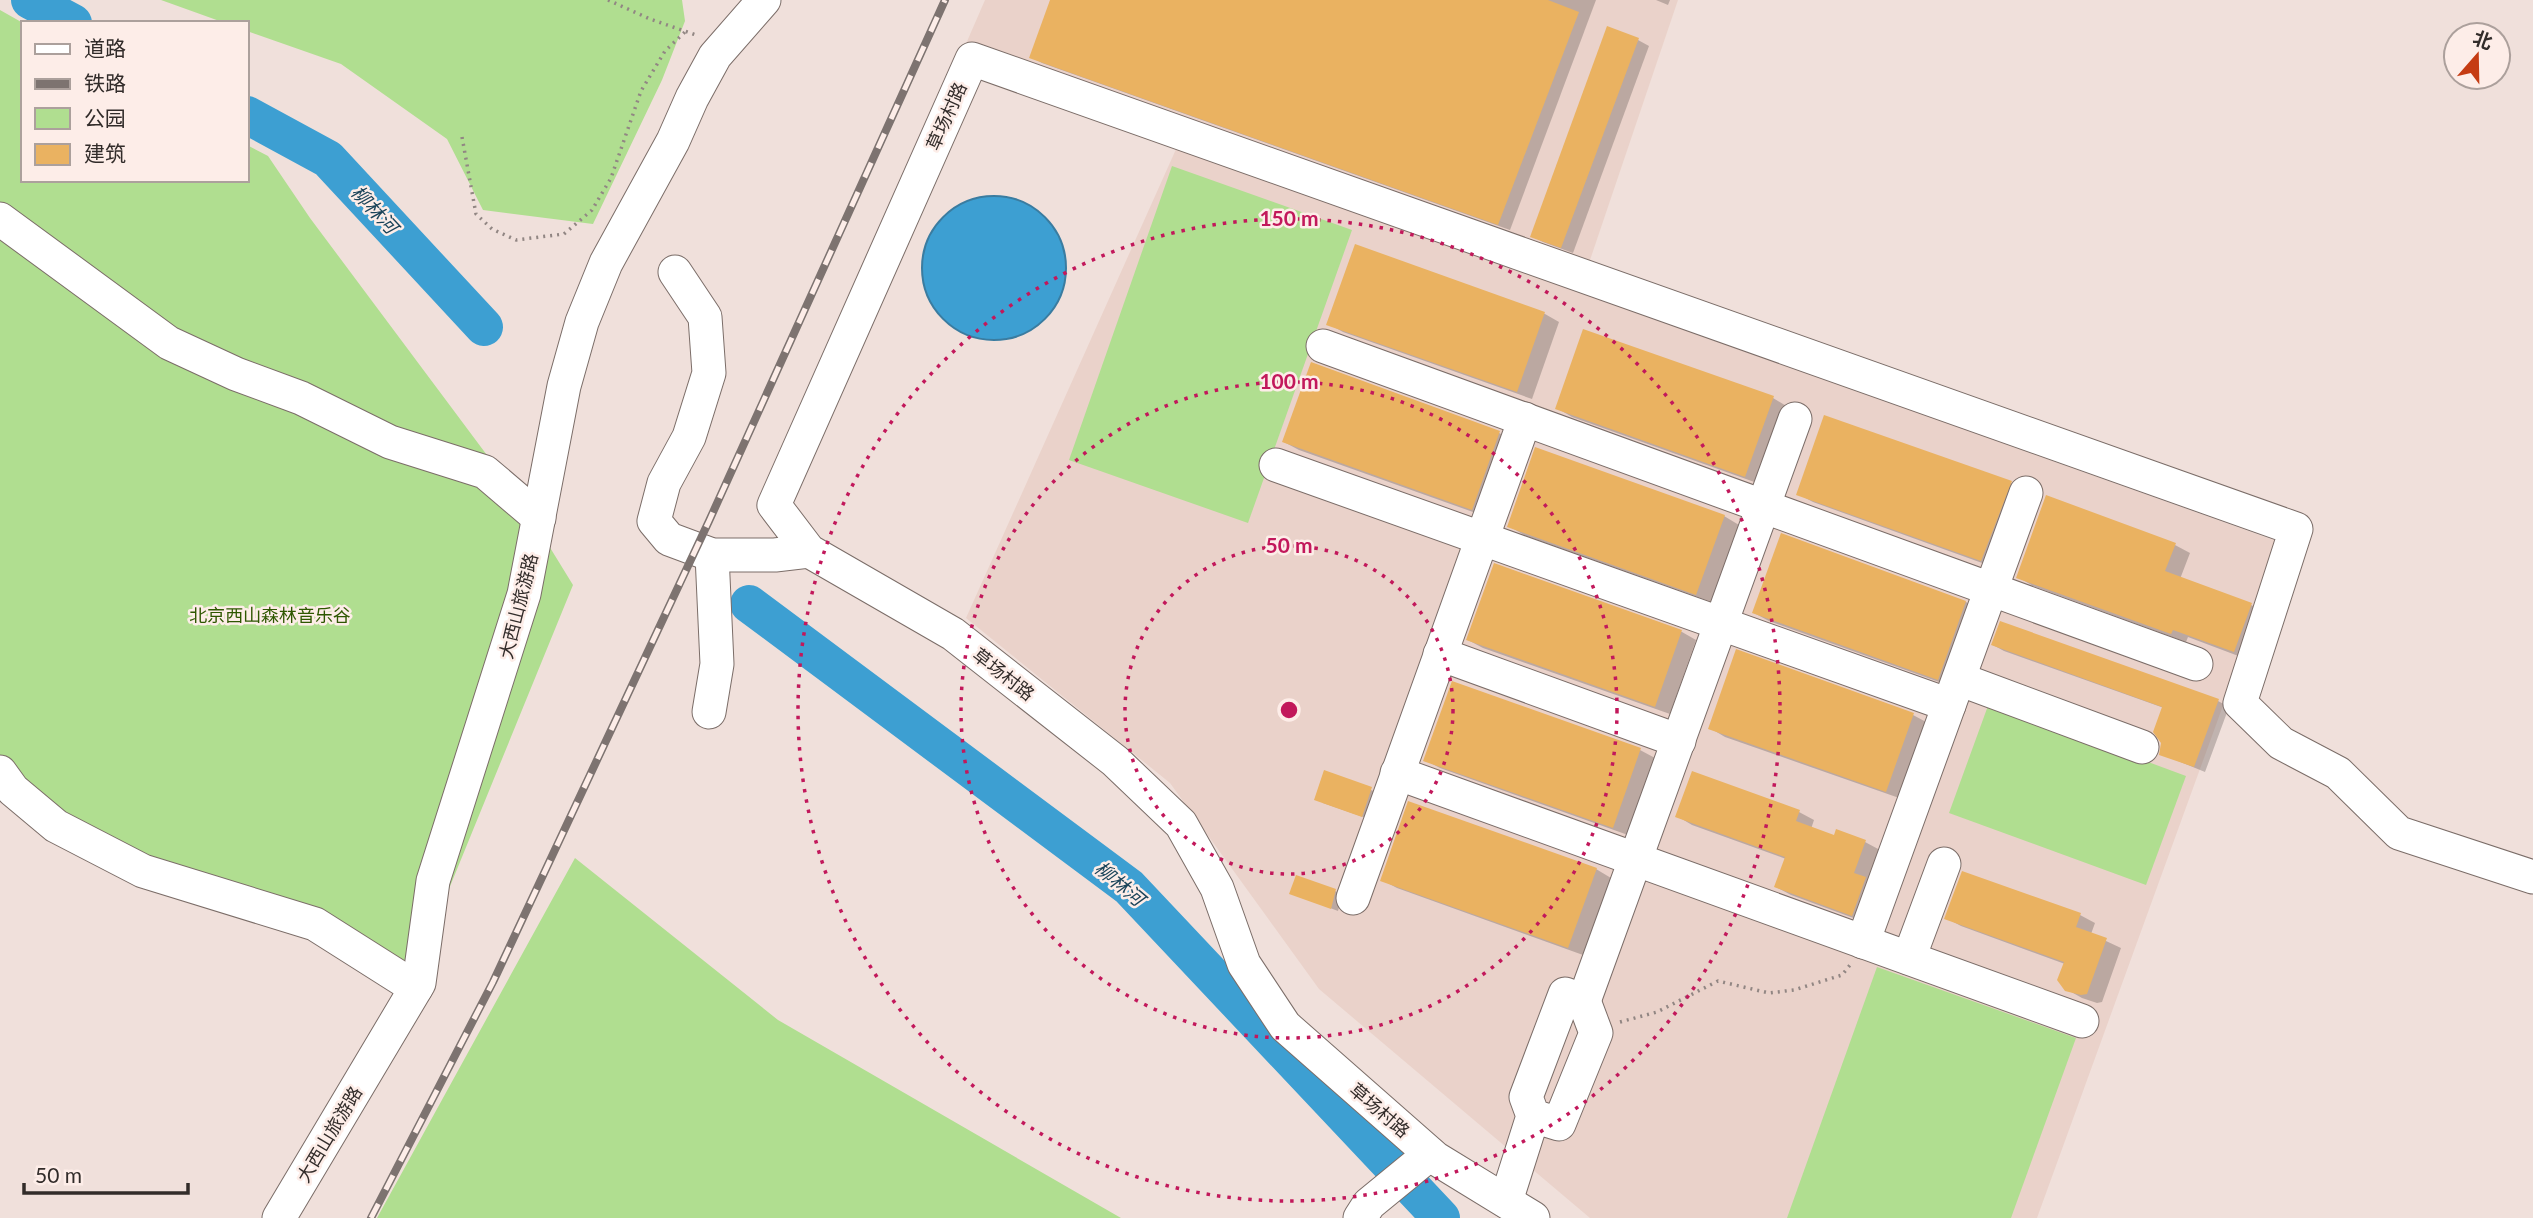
<svg xmlns="http://www.w3.org/2000/svg" width="2533" height="1218" font-family="Lato,'Noto Sans SC',sans-serif">
<style>
.built{fill:#ead2ca}
.green{fill:#b0de90}
.water{fill:#3d9fd2;stroke:#3a7ca0;stroke-width:2}
.shadow{fill:#0003}
.lines{fill:none;stroke-linecap:round;stroke-linejoin:round}
.river{stroke:#3d9fd2;stroke-width:38}
.building{fill:#eab261}
.minor-casing{stroke:#7b6d68;stroke-width:35}
.path{stroke:#918683;stroke-width:3.5;stroke-dasharray:2 5;stroke-linecap:butt}
.minor{stroke:#fff;stroke-width:33}
.rail-casing{stroke:#7d7370;stroke-width:8}
.rail{stroke:#fdede8;stroke-width:5;stroke-dasharray:16;stroke-linecap:butt}
.ring{fill:none;stroke:#c2185b;stroke-width:3.5;stroke-dasharray:3.5 7}
.labels{text-anchor:middle;dominant-baseline:central;stroke-width:5;stroke-linejoin:round;paint-order:stroke}
.street-label{font-size:18px;fill:#322c2a;stroke:#fdede8}
.park-label{font-size:18px;fill:#2e5700;stroke:#fdede8}
.water-label{font-size:19px;font-style:italic;fill:#1b445a;stroke:#fdede8}
.centre{fill:#c2185b;stroke:#fdede8;stroke-width:3.5}
.ring-label{font-size:21px;text-anchor:middle;font-weight:bold;fill:#c2185b;stroke:#fdede8;stroke-width:5;stroke-linejoin:round;paint-order:stroke}
</style>
<rect width="100%" height="100%" fill="#f0e0db"/>
<g class="built">
<polygon points="985,0 1678,0 1588,266 965,46"/>
<polygon points="1177,147 2282,543 2037,1218 1590,1218 1319,989 1170,783 966,618"/>
</g>
<g class="green">
<polygon points="161,0 682,0 685,21 662,80 593,224 483,210 447,139 341,64 247,31 247,23 225,23"/>
<polygon points="0,10 23,23 23,180 247,180 247,145 268,156 310,218 522,502 573,585 411,982 46,823 0,757"/>
<polygon points="1172,166 1352,230 1248,523 1069,460"/>
<polygon points="1989,703 2186,776 2146,885 1949,813"/>
<polygon points="575,858 778,1020 1121,1218 377,1218"/>
<polygon points="1877,967 2076,1038 2011,1218 1787,1218"/>
</g>
<circle class="water" cx="994" cy="268" r="72"/>
<g class="shadow">
<polygon points="1052,0 1596,0 1510,230 1042,63 1031,57"/>
<polygon points="1656,0 1670,0 1668,5"/>
<polygon points="1638,40 1649,46 1573,253 1543,242 1532,236"/>
<polygon points="1356,247 1545,314 1559,322 1532,399 1343,332 1329,324"/>
<polygon points="1312,364 1499,433 1514,441 1487,517 1299,450 1284,442"/>
<polygon points="1773,398 1788,407 1760,484 1572,417 1557,408"/>
<polygon points="2011,483 2025,491 1996,568 1813,502 1798,494"/>
<polygon points="1724,516 1739,525 1712,602 1524,535 1509,526"/>
<polygon points="1782,536 1966,602 1980,611 1953,687 1769,621 1754,613"/>
<polygon points="2175,545 2190,553 2180,579 2251,605 2266,613 2249,660 2188,637 2186,642 2033,586 2018,577"/>
<polygon points="1495,565 1682,632 1696,640 1670,714 1483,648 1468,640"/>
<polygon points="2001,623 2218,701 2229,707 2205,772 2161,754 2164,708 2004,651 1993,645"/>
<polygon points="1453,683 1640,750 1655,758 1628,835 1440,768 1425,760"/>
<polygon points="1913,715 1928,723 1902,799 1725,737 1710,728"/>
<polygon points="1325,773 1379,793 1369,819 1323,803"/>
<polygon points="1799,812 1814,820 1811,829 1835,837 1865,842 1880,850 1867,923 1791,895 1776,887 1786,859 1692,825 1677,816"/>
<polygon points="1596,869 1611,878 1583,955 1397,888 1382,880"/>
<polygon points="1335,891 1342,895 1338,911 1291,893"/>
<polygon points="2080,915 2095,923 2091,934 2121,948 2102,1002 2097,1003 2082,998 2066,989 2065,964 1961,926 1946,918"/>
</g>
<g class="lines">
<g class="river">
<polyline points="30,0 73,23"/>
<polyline points="247,115 328,159 484,327"/>
<polyline points="749,604 1129,887 1441,1218"/>
</g>
</g>
<g class="building">
<polygon points="1050,0 1548,0 1579,12 1498,225 1029,58"/>
<polygon points="1607,26 1639,38 1561,248 1530,237"/>
<polygon points="1355,244 1545,312 1517,392 1326,325"/>
<polygon points="1583,329 1774,396 1745,477 1555,409"/>
<polygon points="1311,362 1500,431 1472,510 1282,442"/>
<polygon points="1824,415 2012,481 1981,561 1796,495"/>
<polygon points="1535,447 1725,515 1696,595 1507,527"/>
<polygon points="2046,495 2176,543 2165,571 2252,603 2234,652 2173,630 2171,634 2016,578"/>
<polygon points="1781,533 1966,601 1938,680 1752,613"/>
<polygon points="1494,563 1682,630 1655,707 1466,640"/>
<polygon points="2000,621 2219,699 2194,767 2159,755 2161,743 2153,732 2162,707 1991,645"/>
<polygon points="1736,649 1914,713 1886,792 1708,729"/>
<polygon points="1452,681 1641,748 1613,828 1423,761"/>
<polygon points="1324,770 1372,787 1362,817 1314,800"/>
<polygon points="1692,771 1800,810 1796,821 1834,835 1836,829 1866,840 1854,873 1866,877 1852,916 1774,887 1785,857 1675,817"/>
<polygon points="1408,801 1597,868 1568,948 1380,881"/>
<polygon points="1962,871 2081,913 2076,927 2107,938 2087,994 2081,995 2065,991 2057,980 2064,962 1944,919"/>
<polygon points="1296,875 1336,889 1331,909 1289,894"/>
</g>
<g class="lines">
<g class="minor-casing">
<g id="minor">
<polyline points="0,219 169,343 236,374 301,398 390,442 485,472 539,518"/>
<polyline points="675,272 705,317 709,373 689,437 664,483 654,521 669,539 712,555 775,555 809,551"/>
<polyline points="1323,346 2196,664"/>
<polyline points="1276,465 1949,705"/>
<polyline points="1440,654 1679,741"/>
<polyline points="1959,679 2142,747"/>
<polyline points="709,712 717,664 712,555"/>
<polyline points="0,772 13,790 56,826 143,871 315,924 416,988"/>
<polyline points="1397,773 2082,1021"/>
<polyline points="1353,898 1525,419"/>
<polyline points="1863,942 2026,493"/>
<polyline points="1909,958 1944,864"/>
<polyline points="1584,1001 1795,419"/>
<polyline points="1506,1201 1533,1116 1559,1124 1596,1033 1584,1001 1565,994 1526,1097 1533,1116"/>
<polyline points="279,1218 419,983 433,881 524,594 564,386 582,322 606,263 673,141 692,98 715,56 764,0"/>
<polyline points="1360,1218 1369,1204 1430,1154"/>
<polyline points="1533,1218 1435,1158 1285,1026 1244,964 1217,888 1181,824 1115,761 953,634 809,551 774,505 972,59 2296,529 2240,703 2281,743 2338,773 2399,833 2533,877"/>
</g>
</g>
<g class="path">
<polyline points="608,0 650,19 696,35"/>
<polyline points="462,137 476,214 492,229 516,240 564,234 592,210 611,178 641,91 665,51 686,31"/>
<polyline points="1620,1022 1657,1012 1718,981 1769,993 1794,990 1842,975 1850,965"/>
</g>
<use href="#minor" class="minor"/>
<g class="rail-casing">
<polyline id="rail" points="371,1218 493,982 709,521 945,0"/>
</g>
<use href="#rail" class="rail"/>
</g>
<g class="ring">
<circle cx="1289" cy="710" r="164"/>
<circle cx="1289" cy="710" r="328"/>
<circle cx="1289" cy="710" r="491"/>
</g>
<g class="labels">
<g class="street-label">
<text transform="translate(946 116) rotate(-66)">草场村路</text>
<text transform="translate(518 606) rotate(-76)">大西山旅游路</text>
<text transform="translate(1004 674) rotate(38)">草场村路</text>
<text transform="translate(1380 1110) rotate(41)">草场村路</text>
<text transform="translate(329 1134) rotate(-59)">大西山旅游路</text>
</g>
<g class="park-label">
<text x="270" y="615">北京西山森林音乐谷</text>
</g>
<g class="water-label">
<text transform="translate(375 209) rotate(47)">柳林河</text>
<text transform="translate(1120 883) rotate(40)">柳林河</text>
</g>
</g>
<circle cx="1289" cy="710" r="10" class="centre"/>
<g class="ring-label">
<text x="1289" y="226">150 m</text>
<text x="1289" y="389">100 m</text>
<text x="1289" y="553">50 m</text>
</g>
<rect x="21" y="21" width="228" height="161" fill="#fdede8" stroke="#aca09c" stroke-width="2"/>
<rect x="35" y="44" width="35" height="10" fill="#ffffff" stroke="#aca09c" stroke-width="2"/>
<text x="84" y="56" font-size="21" fill="#322c2a">道路</text>
<rect x="35" y="79" width="35" height="10" fill="#7d7370" stroke="#aca09c" stroke-width="2"/>
<text x="84" y="91" font-size="21" fill="#322c2a">铁路</text>
<rect x="35" y="108" width="35" height="21" fill="#b0de90" stroke="#aca09c" stroke-width="2"/>
<text x="84" y="126" font-size="21" fill="#322c2a">公园</text>
<rect x="35" y="144" width="35" height="21" fill="#eab261" stroke="#aca09c" stroke-width="2"/>
<text x="84" y="161" font-size="21" fill="#322c2a">建筑</text>
<g transform="translate(2477 56) rotate(20)"><circle r="33" fill="#fdede8" stroke="#aca09c" stroke-width="2"/>
<path d="M0-5L12 26L0 18L-12 26Z" fill="#c53c13"/>
<text y="-10" font-size="19" font-weight="bold" text-anchor="middle" fill="#322c2a">北</text>
</g>
<path d="M24 1183v10h164v-10" fill="none" stroke="#322c2a" stroke-width="3.5"/>
<text x="35" y="1183" font-size="21" fill="#322c2a" stroke="#fdede8" stroke-width="5" paint-order="stroke">50 m</text>
</svg>
